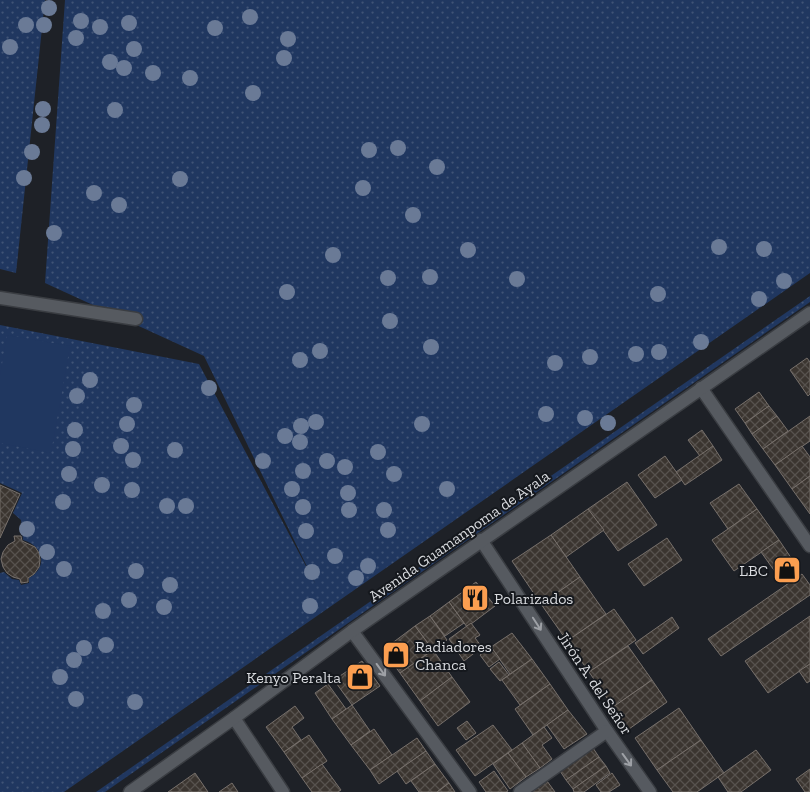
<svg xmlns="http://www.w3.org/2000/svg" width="810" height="792" font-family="'Zilla Slab',serif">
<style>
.grass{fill:url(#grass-dots)}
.pitch{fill:#203760}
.building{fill:url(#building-cross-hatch);stroke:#77706b}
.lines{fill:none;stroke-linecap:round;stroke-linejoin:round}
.minor-casing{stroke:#3a3d42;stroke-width:15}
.minor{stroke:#565a60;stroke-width:12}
.tree{fill:#6a7a96}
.oneway{stroke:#9ea1a6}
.labels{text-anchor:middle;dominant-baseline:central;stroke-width:4;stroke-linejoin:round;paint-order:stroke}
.street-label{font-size:16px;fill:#d9dbdf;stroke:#15181d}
.poi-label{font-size:16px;fill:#d9dbdf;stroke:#15181d;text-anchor:end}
</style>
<defs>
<pattern id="grass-dots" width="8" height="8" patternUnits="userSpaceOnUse" patternTransform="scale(1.25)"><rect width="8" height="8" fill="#203760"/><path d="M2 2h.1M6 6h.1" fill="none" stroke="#405376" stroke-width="1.8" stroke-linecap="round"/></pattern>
<pattern id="building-cross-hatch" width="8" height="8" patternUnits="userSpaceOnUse" patternTransform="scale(1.25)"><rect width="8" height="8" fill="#3b3530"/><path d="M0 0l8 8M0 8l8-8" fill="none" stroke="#57524e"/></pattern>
</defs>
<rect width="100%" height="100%" fill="#1e2127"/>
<g class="grass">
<polygon points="0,0 45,0 16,273 0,269"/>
<path d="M65 0H810V273L64 792H0V573L4 572 12 579 19 580 21 585 29 583V578C48 567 44 546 23 540L21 520 13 513 22 493 0 483V325L199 364 316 585 204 356 45 283Z"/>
<polygon points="810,296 810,302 105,792 96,792"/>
</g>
<polygon class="pitch" points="7,335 70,346 51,453 0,443 0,376"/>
<g class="building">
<polygon points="807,358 810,362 810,394 808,396 790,370"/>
<polygon points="759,392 769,406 745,423 735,409"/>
<polygon points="769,406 777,416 752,434 745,423"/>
<polygon points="777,416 788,431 763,449 752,434"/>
<polygon points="810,416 810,441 775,465 763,449"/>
<polygon points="702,430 713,446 700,456 688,440"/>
<polygon points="713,446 722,460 685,485 676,472"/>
<polygon points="802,446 810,457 810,476 792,489 775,465"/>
<polygon points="665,456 682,480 655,498 638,475"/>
<polygon points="810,476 810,514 792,489"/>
<polygon points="627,482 657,525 618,551 588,509"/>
<polygon points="739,484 757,509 728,529 710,503"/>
<polygon points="0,485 20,494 0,538"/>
<polygon points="588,509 604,530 566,557 551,535"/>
<polygon points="757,509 779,540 734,571 712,540"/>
<polygon points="551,535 580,577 541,604 512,561"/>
<polygon points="14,536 21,536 22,541 35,547 39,553 40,560 39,567 34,574 28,578 28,582 21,583 20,579 13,577 7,573 3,567 1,559 3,552 8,545 15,541"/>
<polygon points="667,538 682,560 644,586 628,564"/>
<polygon points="779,540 798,568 781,580 761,552"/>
<polygon points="802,574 810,585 810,595 721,656 708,639"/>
<polygon points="580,577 606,614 567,641 541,604"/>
<polygon points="476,582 495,606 467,627 449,602"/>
<polygon points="449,602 464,623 445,636 430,616"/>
<polygon points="614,609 636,640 589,672 567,641"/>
<polygon points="430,616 447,640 433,650 415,626"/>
<polygon points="810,616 810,664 768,693 745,661"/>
<polygon points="672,617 679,628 643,654 635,643"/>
<polygon points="471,623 480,635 475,638 482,647 464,661 449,639"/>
<polygon points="415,626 433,650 400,673 383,650"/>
<polygon points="512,633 532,659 510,674 491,647"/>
<polygon points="628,646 652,680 613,707 589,672"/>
<polygon points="491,647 500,659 489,667 480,655"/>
<polygon points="433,650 452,677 420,701 400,673"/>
<polygon points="532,659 550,684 520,705 502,680"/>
<polygon points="362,661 380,686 352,705 334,680"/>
<polygon points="499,662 509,675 500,681 490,669"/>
<polygon points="810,664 810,681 807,683 799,671"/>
<polygon points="452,677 470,702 438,726 420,701"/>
<polygon points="652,680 667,702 629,729 613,707"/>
<polygon points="328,684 346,709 332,719 315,693"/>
<polygon points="550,684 568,710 533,735 515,709"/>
<polygon points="352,705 370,731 351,745 332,719"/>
<polygon points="295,706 304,718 292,727 301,740 284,752 266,727"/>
<polygon points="679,708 701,740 657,770 635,738"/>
<polygon points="568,710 587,734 564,749 547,725"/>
<polygon points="467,721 476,733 466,740 457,728"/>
<polygon points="493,725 512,750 475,776 456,750"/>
<polygon points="544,727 552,738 542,745 552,759 540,768 522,743"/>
<polygon points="374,729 392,755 370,770 351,745"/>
<polygon points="309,735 327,761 302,778 284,752"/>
<polygon points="417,738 426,751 379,784 370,770"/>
<polygon points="701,740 724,773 697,792 673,792 657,770"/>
<polygon points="522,743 540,768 526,777 508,753"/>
<polygon points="593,748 599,757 566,780 560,771"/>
<polygon points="756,750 771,770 741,792 728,792 718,777"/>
<polygon points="426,751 435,764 406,784 397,771"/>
<polygon points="508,753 526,777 510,789 493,764"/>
<polygon points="599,757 606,766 573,789 566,780"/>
<polygon points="322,764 341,790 338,792 312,792 302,778"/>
<polygon points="435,764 449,783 437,792 419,792 411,781"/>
<polygon points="606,766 610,773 584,792 574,792 573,789"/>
<polygon points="810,769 810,792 805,792 796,779"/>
<polygon points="494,771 508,791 506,792 486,792 479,782"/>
<polygon points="195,773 208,792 168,792"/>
<polygon points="612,773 620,785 609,792 601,792 596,785"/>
<polygon points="547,781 555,792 532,792"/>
<polygon points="232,783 238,792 219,792"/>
<polygon points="449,783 455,792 437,792"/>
</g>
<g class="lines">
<g class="minor-casing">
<g id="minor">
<polyline points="0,298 136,319"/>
<polyline points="701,388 810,546"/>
<polyline points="481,540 607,731 650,792"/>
<polyline points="352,631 470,792"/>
<polyline points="234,718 283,792"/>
<polyline points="130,792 234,718 352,631 810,313"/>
<polyline points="520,792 607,731"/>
</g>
</g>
<use href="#minor" class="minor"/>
</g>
<g class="tree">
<circle cx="49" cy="8" r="8"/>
<circle cx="250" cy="17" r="8"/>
<circle cx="81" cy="21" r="8"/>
<circle cx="129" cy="23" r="8"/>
<circle cx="26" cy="25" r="8"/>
<circle cx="44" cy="25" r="8"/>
<circle cx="100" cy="27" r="8"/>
<circle cx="215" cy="28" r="8"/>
<circle cx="76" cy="38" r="8"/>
<circle cx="288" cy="39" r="8"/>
<circle cx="10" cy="47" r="8"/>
<circle cx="134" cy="49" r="8"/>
<circle cx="284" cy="58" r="8"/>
<circle cx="110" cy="62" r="8"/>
<circle cx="124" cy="68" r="8"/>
<circle cx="153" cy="73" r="8"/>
<circle cx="190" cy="78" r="8"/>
<circle cx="253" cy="93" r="8"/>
<circle cx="43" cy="109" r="8"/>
<circle cx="115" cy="110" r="8"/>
<circle cx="42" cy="125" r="8"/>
<circle cx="398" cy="148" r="8"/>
<circle cx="369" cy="150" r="8"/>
<circle cx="32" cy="152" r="8"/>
<circle cx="437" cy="167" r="8"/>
<circle cx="24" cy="178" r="8"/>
<circle cx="180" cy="179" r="8"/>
<circle cx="363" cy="188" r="8"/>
<circle cx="94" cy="193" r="8"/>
<circle cx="119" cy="205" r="8"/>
<circle cx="413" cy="215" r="8"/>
<circle cx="54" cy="233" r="8"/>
<circle cx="719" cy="247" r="8"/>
<circle cx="764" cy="249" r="8"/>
<circle cx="468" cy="250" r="8"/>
<circle cx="333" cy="255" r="8"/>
<circle cx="430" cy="277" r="8"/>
<circle cx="388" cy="278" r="8"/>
<circle cx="517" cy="279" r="8"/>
<circle cx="784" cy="281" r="8"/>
<circle cx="287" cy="292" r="8"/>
<circle cx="658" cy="294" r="8"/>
<circle cx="759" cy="299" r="8"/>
<circle cx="390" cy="321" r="8"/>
<circle cx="701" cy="342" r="8"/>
<circle cx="431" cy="347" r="8"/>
<circle cx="320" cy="351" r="8"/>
<circle cx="659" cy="352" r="8"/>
<circle cx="636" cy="354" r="8"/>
<circle cx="590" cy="357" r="8"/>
<circle cx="300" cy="360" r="8"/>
<circle cx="555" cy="363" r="8"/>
<circle cx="90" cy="380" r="8"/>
<circle cx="209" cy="388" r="8"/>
<circle cx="77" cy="396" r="8"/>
<circle cx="134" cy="405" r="8"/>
<circle cx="546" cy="414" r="8"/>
<circle cx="585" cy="418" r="8"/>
<circle cx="316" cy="422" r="8"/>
<circle cx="608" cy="423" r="8"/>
<circle cx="127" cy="424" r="8"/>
<circle cx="422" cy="424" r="8"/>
<circle cx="301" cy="426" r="8"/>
<circle cx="75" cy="430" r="8"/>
<circle cx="285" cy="436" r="8"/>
<circle cx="300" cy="442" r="8"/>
<circle cx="121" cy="446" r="8"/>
<circle cx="73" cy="449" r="8"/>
<circle cx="175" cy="450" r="8"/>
<circle cx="378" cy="452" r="8"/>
<circle cx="133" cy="460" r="8"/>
<circle cx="263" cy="461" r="8"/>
<circle cx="327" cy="461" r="8"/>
<circle cx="345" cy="467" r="8"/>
<circle cx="303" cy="471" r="8"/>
<circle cx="69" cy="474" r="8"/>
<circle cx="394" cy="474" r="8"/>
<circle cx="102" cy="485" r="8"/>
<circle cx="292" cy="489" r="8"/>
<circle cx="447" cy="489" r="8"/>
<circle cx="132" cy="490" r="8"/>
<circle cx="348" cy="493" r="8"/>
<circle cx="63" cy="502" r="8"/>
<circle cx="167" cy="506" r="8"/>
<circle cx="186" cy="506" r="8"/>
<circle cx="303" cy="507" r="8"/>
<circle cx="349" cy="510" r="8"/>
<circle cx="384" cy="510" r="8"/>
<circle cx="27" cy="529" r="8"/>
<circle cx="388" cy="530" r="8"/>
<circle cx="306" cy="531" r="8"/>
<circle cx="47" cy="552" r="8"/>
<circle cx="335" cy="556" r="8"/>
<circle cx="368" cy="566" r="8"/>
<circle cx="64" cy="569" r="8"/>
<circle cx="136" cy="571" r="8"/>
<circle cx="312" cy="572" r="8"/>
<circle cx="356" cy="578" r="8"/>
<circle cx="170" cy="585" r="8"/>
<circle cx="129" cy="600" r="8"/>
<circle cx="310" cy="606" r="8"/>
<circle cx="164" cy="607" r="8"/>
<circle cx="103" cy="611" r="8"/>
<circle cx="106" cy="645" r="8"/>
<circle cx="84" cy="648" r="8"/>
<circle cx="74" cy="660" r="8"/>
<circle cx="60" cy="677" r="8"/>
<circle cx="76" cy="699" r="8"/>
<circle cx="135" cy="702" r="8"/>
</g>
<defs><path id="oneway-shaft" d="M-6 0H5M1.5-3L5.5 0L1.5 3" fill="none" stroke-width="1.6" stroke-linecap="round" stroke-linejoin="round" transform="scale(1.25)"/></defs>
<g class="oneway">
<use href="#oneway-shaft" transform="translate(537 624) rotate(57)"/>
<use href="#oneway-shaft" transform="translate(381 670) rotate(54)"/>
<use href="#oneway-shaft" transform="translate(627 760) rotate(54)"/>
</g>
<defs>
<g id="shop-square" transform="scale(1.4375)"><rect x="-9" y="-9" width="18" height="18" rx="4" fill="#fb9e50" stroke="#15181d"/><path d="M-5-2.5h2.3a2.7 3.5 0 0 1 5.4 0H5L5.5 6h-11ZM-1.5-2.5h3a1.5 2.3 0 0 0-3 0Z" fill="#111"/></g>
<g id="restaurant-square" transform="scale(1.4375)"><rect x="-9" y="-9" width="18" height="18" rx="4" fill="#fb9e50" stroke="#15181d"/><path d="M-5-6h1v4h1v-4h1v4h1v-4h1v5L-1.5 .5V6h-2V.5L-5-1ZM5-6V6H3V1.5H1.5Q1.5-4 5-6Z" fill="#111"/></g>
</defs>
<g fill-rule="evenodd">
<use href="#shop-square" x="787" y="570"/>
<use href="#restaurant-square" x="475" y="598"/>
<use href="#shop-square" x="396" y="655"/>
<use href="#shop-square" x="360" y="677"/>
</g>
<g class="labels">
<g class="street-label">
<text transform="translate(459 536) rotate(-35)">Avenida Guamanpoma de Ayala</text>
<text transform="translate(595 683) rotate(56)">Jirón A. del Señor</text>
</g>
<g class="poi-label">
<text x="768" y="570">LBC</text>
<text x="494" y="598" text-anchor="start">Polarizados</text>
<text x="415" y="646" text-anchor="start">Radiadores<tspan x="415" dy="18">Chanca</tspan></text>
<text x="341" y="677">Kenyo Peralta</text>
</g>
</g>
</svg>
